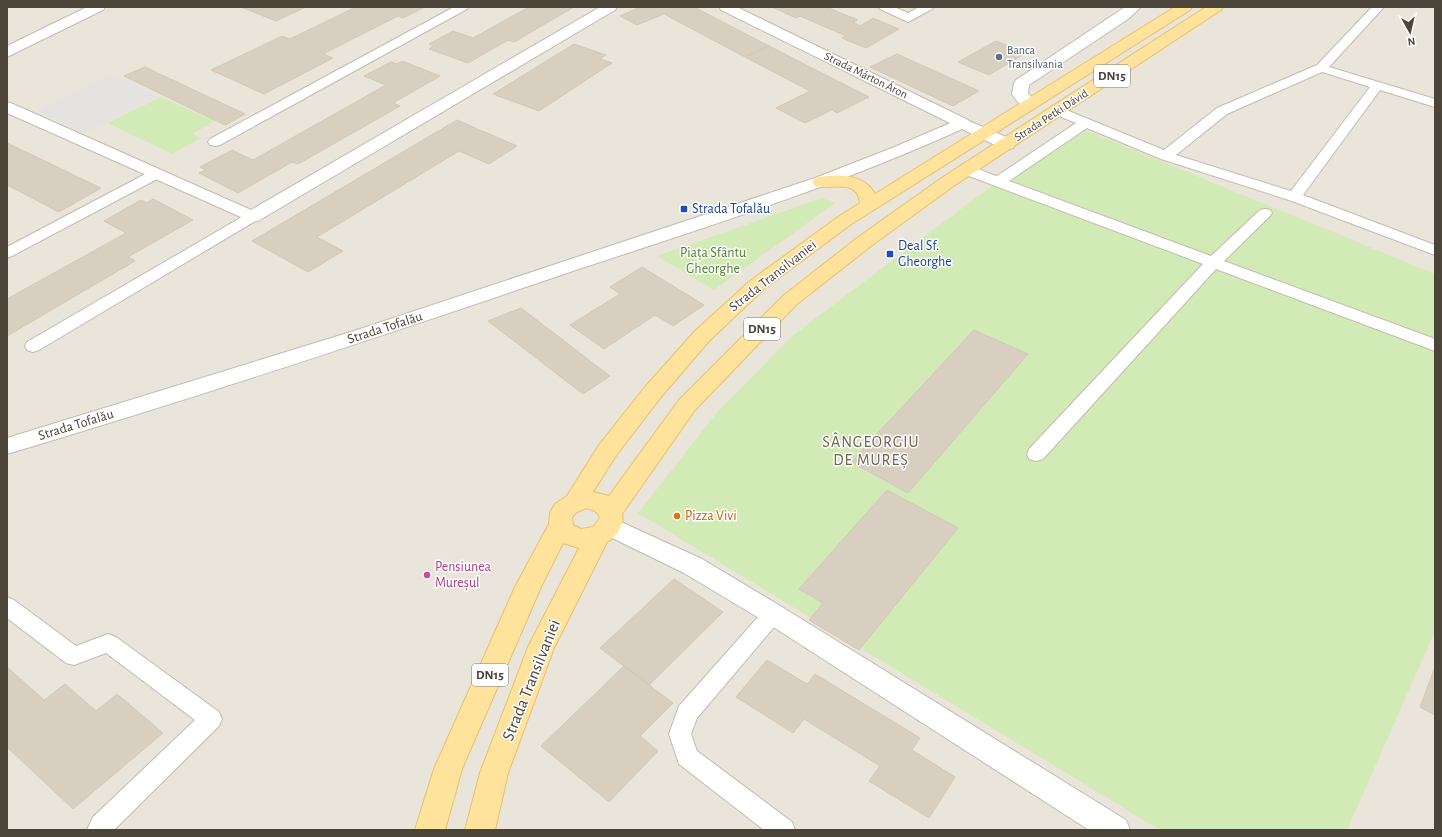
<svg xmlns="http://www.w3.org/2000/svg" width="1442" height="837" font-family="'Alegreya Sans',sans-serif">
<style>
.residential{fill:#eae5da}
.green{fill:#d2eab5}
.parking{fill:#e5e3e0}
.building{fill:#d8cfc1;stroke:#d3c7b4}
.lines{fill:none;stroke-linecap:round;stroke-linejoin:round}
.service-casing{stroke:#c2bbae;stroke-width:2}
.minor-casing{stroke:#c2bbae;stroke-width:2}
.tertiary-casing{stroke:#c2bbae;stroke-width:2}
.primary-casing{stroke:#e6c16a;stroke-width:2}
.service{fill:#fff;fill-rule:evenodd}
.minor{fill:#fff;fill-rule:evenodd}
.tertiary{fill:#fff;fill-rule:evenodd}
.primary{fill:#ffe39c;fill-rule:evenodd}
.service-dot{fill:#5c6f8a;stroke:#fff;stroke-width:1.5}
.transit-dot{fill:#1a4fb4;stroke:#fff;stroke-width:1.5}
.food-dot{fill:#e8710a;stroke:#fff;stroke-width:1.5}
.hotel-dot{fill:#d1479c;stroke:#fff;stroke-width:1.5}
.labels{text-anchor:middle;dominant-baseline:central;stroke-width:3;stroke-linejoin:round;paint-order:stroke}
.far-service-label{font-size:12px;fill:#4e5e75;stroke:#fff;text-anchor:start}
.far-street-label{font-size:12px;fill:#4b4439;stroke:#fff}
.shield{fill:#fff;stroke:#817c74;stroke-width:1}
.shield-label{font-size:13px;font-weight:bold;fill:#4b4439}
.transit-label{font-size:14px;fill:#164399;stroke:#fff;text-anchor:start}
.park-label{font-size:14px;fill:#4a7f2a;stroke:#fff}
.street-label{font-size:14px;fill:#4b4439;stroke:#fff}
.food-label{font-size:14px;fill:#c56008;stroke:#fff;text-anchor:start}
.hotel-label{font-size:14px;fill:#b23c85;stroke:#fff;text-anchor:start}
.quarter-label{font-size:16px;letter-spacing:1px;fill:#6e6250;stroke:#fff}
.near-street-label{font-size:17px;fill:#4b4439;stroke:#fff}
</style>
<rect width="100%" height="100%" fill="#f6f3ec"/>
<rect class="residential" x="7" y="7" width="1428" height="823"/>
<g class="green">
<polygon points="161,97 215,121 192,134 201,138 172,154 108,123"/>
<polygon points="1078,127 1435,274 1435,631 1347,830 1160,830 638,513 718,411 792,336 981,194"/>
<polygon points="822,198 835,203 714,290 657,256"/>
</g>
<polygon class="parking" points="111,75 159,96 84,134 36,111"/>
<g class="building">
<polygon points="241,7 306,7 276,21"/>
<polygon points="356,7 425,7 403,18 398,16 323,54 333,58 264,94 211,70 282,36 290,39"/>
<polygon points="529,7 574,7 514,42 508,40 468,63 429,49 434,46 429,44 453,31 473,38"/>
<polygon points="641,7 694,7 769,46 745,57 664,14 637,25 620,16"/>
<polygon points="772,7 826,7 858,20 853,22 860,26 873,18 899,29 866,48 842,38 846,36 800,16 796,18"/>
<polygon points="996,41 1026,53 989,75 958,62"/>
<polygon points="574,44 606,55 600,59 612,63 539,111 493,94"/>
<polygon points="769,46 869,97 837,113 832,110 805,123 776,108 810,91 745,57"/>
<polygon points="897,54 979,91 953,106 870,67"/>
<polygon points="402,61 440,76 393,103 400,106 298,164 292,162 238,193 199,173 206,170 200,167 232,150 253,160 386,85 364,76 391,62 397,64"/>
<polygon points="145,67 245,114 225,125 124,76"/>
<polygon points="457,120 517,146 489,164 459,151 317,237 343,251 308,272 252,241"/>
<polygon points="7,143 101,188 59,212 7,185"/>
<polygon points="153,199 193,220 128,257 135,261 7,336 7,299 126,233 104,221 141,200 147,203"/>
<polygon points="642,267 704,305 673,326 655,315 604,349 570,325 620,294 610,287"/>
<polygon points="521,308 610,376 583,394 488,321"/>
<polygon points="974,330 1028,354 908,493 851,462"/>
<polygon points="887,490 958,528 859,650 809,620 823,603 799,589"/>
<polygon points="674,579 723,612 649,685 600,648"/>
<polygon points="767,660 807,684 815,674 920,738 912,750 955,777 929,818 869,781 880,766 804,719 793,733 736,697"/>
<polygon points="624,666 673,703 640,736 658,751 609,802 541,746"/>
<polygon points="7,667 44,700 65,684 96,711 117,694 163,733 73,809 7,747"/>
<polygon points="1435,667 1435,715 1420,707"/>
</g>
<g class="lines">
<g class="service-casing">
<g id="service">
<polygon points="454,7 469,7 467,9 220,145 215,146 210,145 208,142 210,139"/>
<polygon points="878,7 894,7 908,13 919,7 934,7 932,9 908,22 880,9"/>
<path d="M1372 7H1384L1329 67 1435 99V107L1380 90 1303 195 1435 245V255L1289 200 1161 159 1087 128 1009 181 1211 256 1260 210 1265 209 1270 210 1272 213 1270 216 1224 261 1435 339V351L1216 269 1043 459 1036 461 1029 459 1027 454 1029 449 1203 264 961 173 959 170 961 167C972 164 986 173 997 176L1076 123 1054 114 1052 111 1054 108 1059 107 1164 150 1217 108 1317 65ZM1322 72 1370 87 1291 191 1176 155 1227 114Z"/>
<polygon points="156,170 161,171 163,174 161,177 12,256 7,258 7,247 151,171"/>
<polygon points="252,213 257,214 259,217 257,220 39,350 33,352 27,350 25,346 27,342 247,214"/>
<polygon points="7,597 14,600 76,646 108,634 116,637 219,712 222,719 219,726 114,830 87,830 93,817 195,720 106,653 74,665 66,663 7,618"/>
<polygon points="773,605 780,608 784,614 780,620 697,718 691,734 697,751 792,822 795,830 764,830 679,764 669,734 679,706 766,608"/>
</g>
</g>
<g class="minor-casing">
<g id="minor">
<polygon points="87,7 105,7 103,10 7,57 7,46"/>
<polygon points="600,7 617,7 615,10 258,221 252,222 7,113 7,102 13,104 251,210"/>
<polygon points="719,7 737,7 968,120 970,123 968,126 962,128 956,126 721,10"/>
<path d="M1125 7H1141L1128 19 1029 85 1028 93 1037 104 1035 107C1023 110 1018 103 1012 94L1014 83 1016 80Z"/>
<polygon points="610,517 702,559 782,607 1126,820 1130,830 1089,830 764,621 684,573 602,533 598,526 602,519"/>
</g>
</g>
<g class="tertiary-casing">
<path id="tertiary" d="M962 118 1013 140 1015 144 1013 148 1007 149 1001 148 962 129C837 186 706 227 576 270 388 334 198 397 7 454V438L354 331 815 178 892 148Z"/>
</g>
<g class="primary-casing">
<path id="primary" d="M1175 7H1192L1190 10 850 225 764 289 709 341 661 397 615 457 593 492 609 496 679 400 783 296 857 238 943 177 1206 7H1223L1221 10 955 185 871 246 797 304 695 410 622 514C625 524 616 537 607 542L554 648 508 773 495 830H465L480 773 528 647 579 548 563 543 541 587 462 769 445 830H415L434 769 515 587 549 524 550 513 555 504 567 496 599 445 645 387 695 331 750 281 838 217 860 203C857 178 832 190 815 186L812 182 815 178C835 173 865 174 875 194ZM586 508C593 510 598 511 600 518L593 527 581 529 573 525 572 517 577 512Z"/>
</g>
<use href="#service" class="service"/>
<use href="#minor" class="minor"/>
<use href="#tertiary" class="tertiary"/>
<use href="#primary" class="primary"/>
</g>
<circle class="service-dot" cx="999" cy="57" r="4"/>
<g class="transit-dot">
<rect x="680" y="205" width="8" height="8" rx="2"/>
<rect x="886" y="250" width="8" height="8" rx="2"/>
</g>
<circle class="food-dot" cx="677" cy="516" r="4"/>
<circle class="hotel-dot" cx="427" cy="575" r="4"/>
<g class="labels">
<g class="far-service-label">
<text x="1007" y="50">Banca<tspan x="1007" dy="14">Transilvania</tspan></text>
</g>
<g class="far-street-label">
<text transform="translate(866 75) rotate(26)">Strada Márton Áron</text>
<text transform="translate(1051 115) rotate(-33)">Strada Petki Dávid</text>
</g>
<g class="shield">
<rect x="1094" y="65" width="36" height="22" rx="3"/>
<rect x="744" y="318" width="36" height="22" rx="3"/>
<rect x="472" y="664" width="36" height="22" rx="3"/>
</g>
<g class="shield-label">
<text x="1112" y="76">DN15</text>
<text x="762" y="329">DN15</text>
<text x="490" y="675">DN15</text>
</g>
<g class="transit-label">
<text x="692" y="209">Strada Tofalău</text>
<text x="898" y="246">Deal Sf.<tspan x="898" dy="16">Gheorghe</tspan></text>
</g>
<g class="park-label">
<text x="713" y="253">Piața Sfântu<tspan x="713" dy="16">Gheorghe</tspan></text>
</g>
<g class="street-label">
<text transform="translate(773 276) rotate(-38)">Strada Transilvaniei</text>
<text transform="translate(385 328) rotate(-18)">Strada Tofalău</text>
<text transform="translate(76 425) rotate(-17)">Strada Tofalău</text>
</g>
<g class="food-label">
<text x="685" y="516">Pizza Vivi</text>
</g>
<g class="hotel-label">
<text x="435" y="567">Pensiunea<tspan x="435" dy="16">Mureșul</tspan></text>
</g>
<g class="quarter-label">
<text x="871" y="442">SÂNGEORGIU<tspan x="871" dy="18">DE MUREȘ</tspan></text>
</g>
<g class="near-street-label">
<text transform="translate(531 680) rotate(-68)">Strada Transilvaniei</text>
</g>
</g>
<rect width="1442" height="837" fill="none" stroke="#4b4439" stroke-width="16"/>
<g transform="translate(1410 32) rotate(172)" stroke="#ffffff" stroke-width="3" paint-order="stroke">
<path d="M0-3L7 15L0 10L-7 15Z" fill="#4b4439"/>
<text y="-6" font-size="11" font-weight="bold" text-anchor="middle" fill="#4b4439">N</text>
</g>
</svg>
